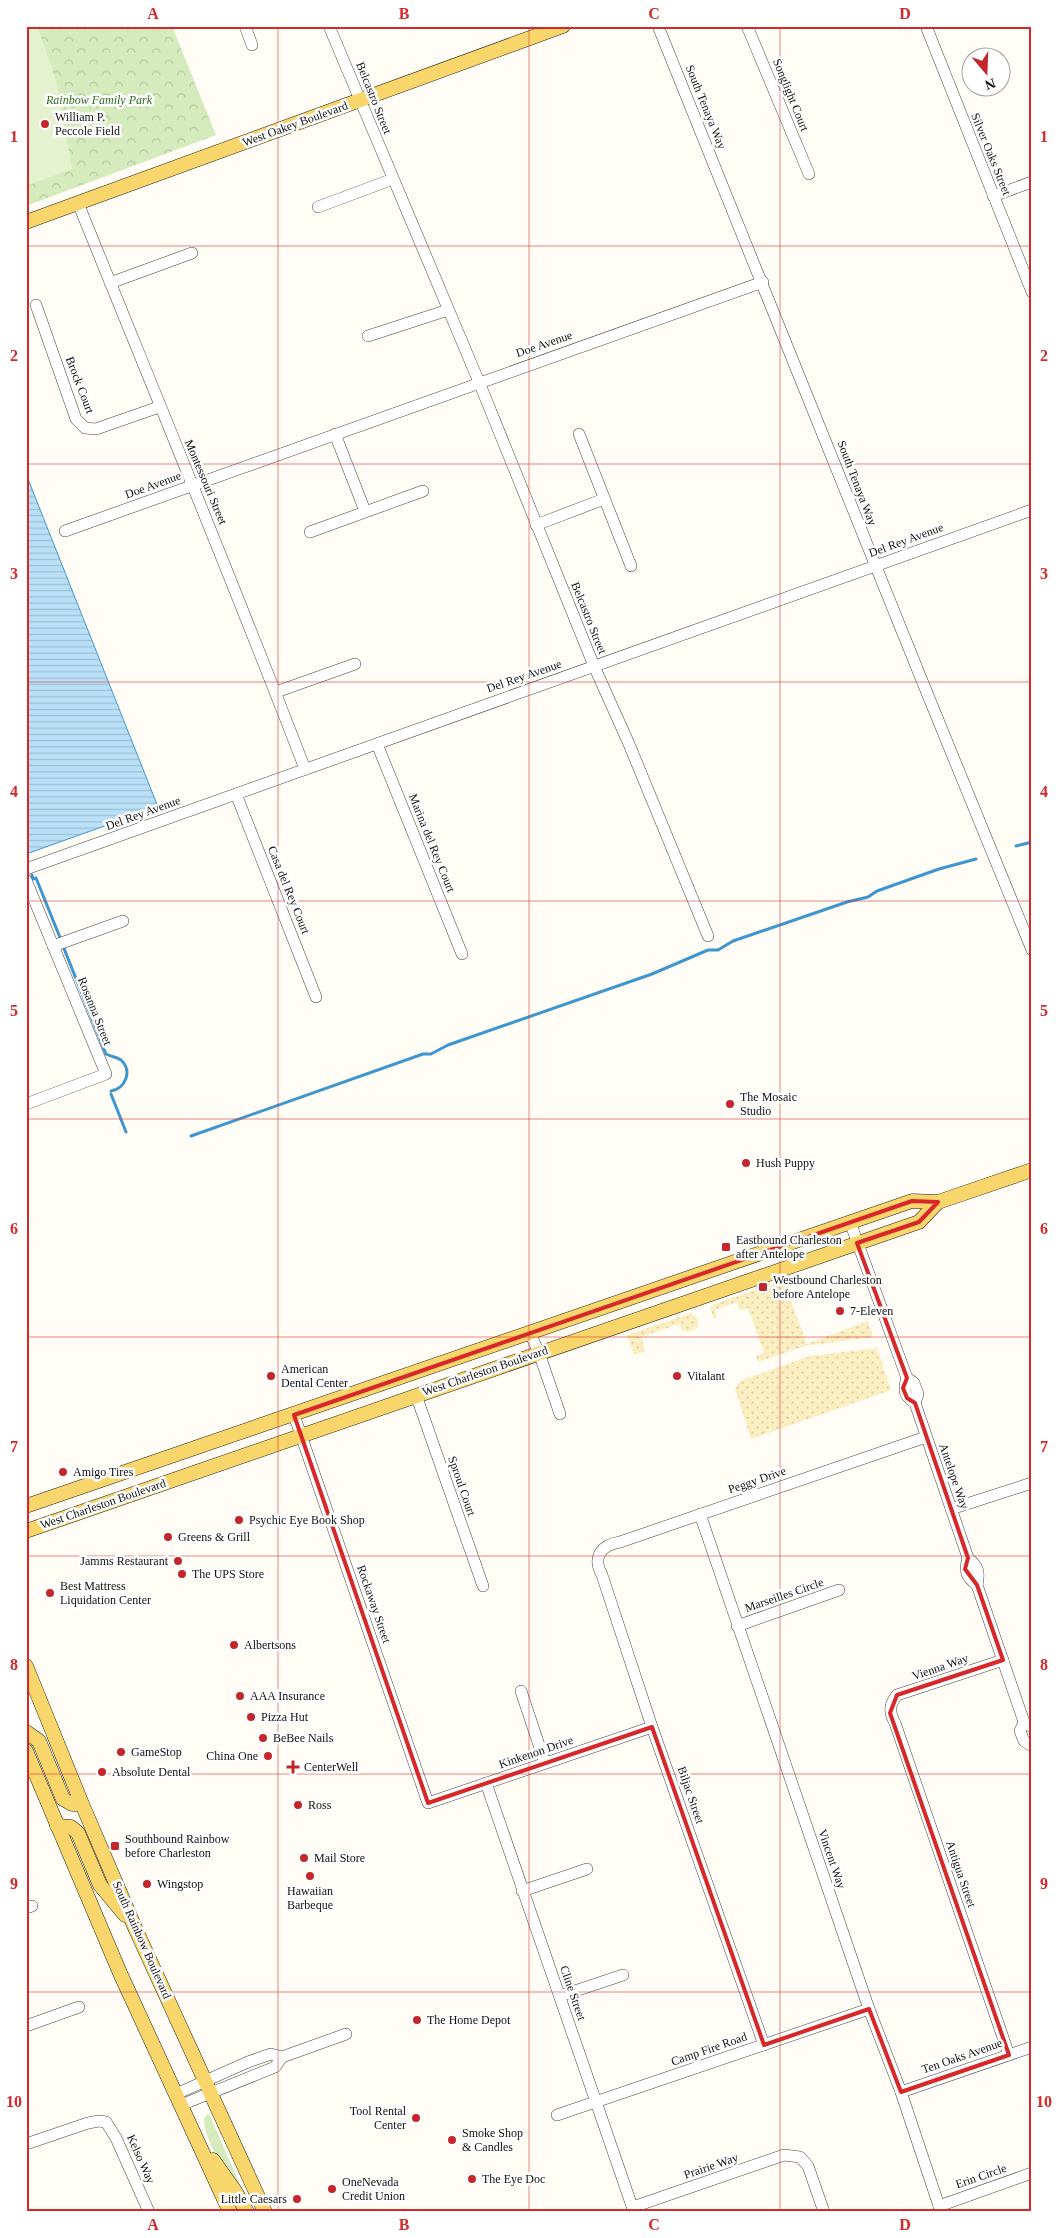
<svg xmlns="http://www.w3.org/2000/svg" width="1058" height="2238" font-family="'Times New Roman',serif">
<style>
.grass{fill:#d5ebbd}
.sand{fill:url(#sand-dots)}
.park{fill:url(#park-crowns)}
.pitch{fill:#e6f2cf}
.water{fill:url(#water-rules);stroke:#3f96cf}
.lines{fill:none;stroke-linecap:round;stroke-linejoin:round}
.stream{stroke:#3f96cf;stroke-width:3}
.minor-casing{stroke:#444;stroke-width:12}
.major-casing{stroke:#222;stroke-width:15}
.minor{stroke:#fff;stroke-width:11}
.major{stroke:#f9d66b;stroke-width:14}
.marked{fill:none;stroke:#d62828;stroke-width:4;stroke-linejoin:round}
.grid{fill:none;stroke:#d62828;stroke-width:1;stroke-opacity:0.55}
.poi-dot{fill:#c4262e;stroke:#fff;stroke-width:2}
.labels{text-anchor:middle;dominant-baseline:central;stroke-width:5;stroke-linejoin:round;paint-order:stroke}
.street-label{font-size:12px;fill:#111;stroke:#fff}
.park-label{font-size:12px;font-style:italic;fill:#2f6b1f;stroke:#fff}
.poi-label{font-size:12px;fill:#111;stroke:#fff;text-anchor:start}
.neatline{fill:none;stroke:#d62828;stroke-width:2}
.grid-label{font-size:16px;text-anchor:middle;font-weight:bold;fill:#d62828}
</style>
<defs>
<pattern id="sand-dots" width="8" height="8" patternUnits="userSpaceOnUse" patternTransform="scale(1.25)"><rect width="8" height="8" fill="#fbeec1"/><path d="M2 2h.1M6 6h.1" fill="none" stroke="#d6cba5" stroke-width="1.8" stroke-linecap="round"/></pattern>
<pattern id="park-crowns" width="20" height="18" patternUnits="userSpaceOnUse" patternTransform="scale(1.25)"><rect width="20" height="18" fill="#d5ebbd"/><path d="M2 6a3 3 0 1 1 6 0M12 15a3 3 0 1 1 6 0" fill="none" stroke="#b6c8a1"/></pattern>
<pattern id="water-rules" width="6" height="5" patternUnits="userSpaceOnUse" patternTransform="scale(1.25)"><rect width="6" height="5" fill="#b9e0f7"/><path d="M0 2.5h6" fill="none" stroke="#9ebfd3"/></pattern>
</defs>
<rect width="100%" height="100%" fill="#fffdf5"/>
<path class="grass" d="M208 2114 210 2116 252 2212C238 2188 203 2145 204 2118Z"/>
<g class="sand">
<polygon points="783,1280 807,1344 868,1321 873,1337 805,1346 758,1362 756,1356 764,1353 748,1308 740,1311 737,1302 715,1310 717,1317 714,1319 710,1307 715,1304"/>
<polygon points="691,1313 696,1317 699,1323 696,1329 686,1332 685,1330 682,1331 679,1324 641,1337 645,1351 634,1355 627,1335"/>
<polygon points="877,1348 891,1390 751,1439 735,1389 740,1381 810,1356"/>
</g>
<polygon class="park" points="26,26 172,26 216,135 26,206"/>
<polygon class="pitch" points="26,26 37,26 56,80 72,169 26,186"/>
<polygon class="water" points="26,474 158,807 26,854"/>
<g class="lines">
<g class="stream">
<polyline points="1016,846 1032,842"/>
<polyline points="32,875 33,879 36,878 61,940"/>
<path d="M63 946 106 1054C111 1057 116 1056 121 1060 133 1071 125 1089 111 1091"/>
<polyline points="111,1094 126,1132"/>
<polyline points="191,1136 423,1054 431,1054 448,1045 652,974 708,950 718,950 733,941 847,902 868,897 877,891 939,869 976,859"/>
</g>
<g class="minor-casing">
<g id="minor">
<polyline points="245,26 252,45"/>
<polyline points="329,26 479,382 594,666 629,744 708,936"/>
<path d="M658 26C784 334 905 643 1032 950"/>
<polyline points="747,26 809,174"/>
<polyline points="926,26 1032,292"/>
<polyline points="993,196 1032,182"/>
<path d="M78 203C154 391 232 579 305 769"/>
<polyline points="318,207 393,179"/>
<polyline points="110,283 192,253"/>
<polyline points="36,305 76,419 85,428 96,429 159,407"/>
<polyline points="368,336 448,310"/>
<polyline points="335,434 365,511"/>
<polyline points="579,434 631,566"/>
<polyline points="536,525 604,499"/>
<polyline points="65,531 763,282"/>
<polyline points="310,532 423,491"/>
<polyline points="276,692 355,664"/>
<polyline points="377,744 462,954"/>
<polyline points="236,794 316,997"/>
<polyline points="26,869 1032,510"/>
<polyline points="26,880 106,1074 26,1104"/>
<polyline points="53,946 123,921"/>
<polyline points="850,1222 907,1378 914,1383 918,1394 915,1403"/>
<polyline points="530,1333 539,1353 560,1414"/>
<path d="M907 1378C903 1390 904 1396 915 1403L968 1558C978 1566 980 1572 977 1585L1024 1722 1032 1727"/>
<polyline points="416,1395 483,1586"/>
<polyline points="294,1415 428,1803 652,1727"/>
<polyline points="951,1509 1032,1483"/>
<polyline points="700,1514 869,2009 901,2092 941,2212"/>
<path d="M968 1558C964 1571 966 1577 977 1585"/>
<polyline points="737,1626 839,1590"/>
<path d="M1003 1660 897 1695C889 1705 889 1712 895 1723L1009 2055"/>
<polyline points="521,1691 545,1763"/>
<polyline points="1024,1722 1020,1731 1024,1741 1032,1746"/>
<polyline points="486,1783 634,2212"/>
<polyline points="522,1891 587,1869"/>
<polyline points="26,1908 32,1906"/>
<polyline points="560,1996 623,1975"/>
<polyline points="26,2026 79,2007"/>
<path d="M764 2045 652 1727 602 1575C592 1557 601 1545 620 1542L926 1437"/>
<polyline points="901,2092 1032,2047"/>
<polyline points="176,2094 248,2062 271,2054 282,2057 346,2034"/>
<polyline points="181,2105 275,2067 282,2057"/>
<polyline points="557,2115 869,2009"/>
<polyline points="26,2144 88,2123 99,2121 106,2122 116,2138 149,2212"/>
<polyline points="939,2206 1032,2173"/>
<polyline points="633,2207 784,2155 800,2157 808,2166 824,2212"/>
</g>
</g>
<g class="major-casing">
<g id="major">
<polyline points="26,222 563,26"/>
<polyline points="26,1506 912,1201 938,1202 1032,1170"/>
<polyline points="26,1531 919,1222 938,1202"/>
<polyline points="26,1666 82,1804 136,1930 265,2212"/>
<polyline points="26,1732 39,1741 63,1799 72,1804 82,1804"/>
<polyline points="26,1751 120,1973 230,2212"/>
<polyline points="57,1826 71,1827 78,1833 100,1885 125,1915"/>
<polyline points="213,2160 235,2191 247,2212"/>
</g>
</g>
<use href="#minor" class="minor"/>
<use href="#major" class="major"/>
</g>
<path class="marked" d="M912 1201 938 1202 919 1222 857 1243 907 1378 903 1388 907 1398 915 1403 968 1558 965 1569 977 1585 1003 1660 897 1695 890 1713 1009 2055 901 2092 869 2009 764 2045 652 1727 428 1803 294 1415Z"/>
<path class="grid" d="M278 26V2212M529 26V2212M780 26V2212M26 246H1032M26 464H1032M26 682H1032M26 901H1032M26 1119H1032M26 1337H1032M26 1556H1032M26 1774H1032M26 1992H1032"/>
<g class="poi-dot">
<circle cx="45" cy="124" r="5"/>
<circle cx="730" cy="1104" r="5"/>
<circle cx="746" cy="1163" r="5"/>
<rect x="721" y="1242" width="10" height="10" rx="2.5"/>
<rect x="758" y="1282" width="10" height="10" rx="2.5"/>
<circle cx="840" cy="1311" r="5"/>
<circle cx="271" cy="1376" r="5"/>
<circle cx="677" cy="1376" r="5"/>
<circle cx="63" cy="1472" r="5"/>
<circle cx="239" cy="1520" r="5"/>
<circle cx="168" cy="1537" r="5"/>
<circle cx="178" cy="1561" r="5"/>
<circle cx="182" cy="1574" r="5"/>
<circle cx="50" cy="1593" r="5"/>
<circle cx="234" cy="1645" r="5"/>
<circle cx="240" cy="1696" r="5"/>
<circle cx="251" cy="1717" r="5"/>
<circle cx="263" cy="1738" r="5"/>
<circle cx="121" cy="1752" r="5"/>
<circle cx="268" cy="1756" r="5"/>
<path d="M290.5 1759.5h5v5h5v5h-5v5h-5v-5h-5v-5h5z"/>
<circle cx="102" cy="1772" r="5"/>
<circle cx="298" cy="1805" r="5"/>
<rect x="110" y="1841" width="10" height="10" rx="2.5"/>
<circle cx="304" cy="1858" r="5"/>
<circle cx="310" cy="1876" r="5"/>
<circle cx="147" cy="1884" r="5"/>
<circle cx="417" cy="2020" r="5"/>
<circle cx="416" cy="2118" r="5"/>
<circle cx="452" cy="2140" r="5"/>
<circle cx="472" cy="2179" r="5"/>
<circle cx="332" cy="2189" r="5"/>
<circle cx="297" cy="2199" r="5"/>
</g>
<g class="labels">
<g class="street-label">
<text transform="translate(791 95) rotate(68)">Songlight Court</text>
<text transform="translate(374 98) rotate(68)">Belcastro Street</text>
<text transform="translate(706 107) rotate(68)">South Tenaya Way</text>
<text transform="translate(295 124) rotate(-20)">West Oakey Boulevard</text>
<text transform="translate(991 154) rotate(68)">Silver Oaks Street</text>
<text transform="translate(544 344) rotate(-19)">Doe Avenue</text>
<text transform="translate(80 385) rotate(69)">Brock Court</text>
<text transform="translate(206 482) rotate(67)">Montessouri Street</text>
<text transform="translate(857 483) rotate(69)">South Tenaya Way</text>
<text transform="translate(153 485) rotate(-20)">Doe Avenue</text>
<text transform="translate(906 540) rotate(-20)">Del Rey Avenue</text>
<text transform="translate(589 618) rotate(68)">Belcastro Street</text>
<text transform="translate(524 676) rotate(-19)">Del Rey Avenue</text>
<text transform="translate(143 813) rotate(-20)">Del Rey Avenue</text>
<text transform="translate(432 843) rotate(68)">Marina del Rey Court</text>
<text transform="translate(289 890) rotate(68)">Casa del Rey Court</text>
<text transform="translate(95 1011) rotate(68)">Rosanna Street</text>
<text transform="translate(485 1371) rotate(-19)">West Charleston Boulevard</text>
<text transform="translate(954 1476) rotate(71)">Antelope Way</text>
<text transform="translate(757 1480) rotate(-19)">Peggy Drive</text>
<text transform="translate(462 1486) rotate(71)">Sproul Court</text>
<text transform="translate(103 1504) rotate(-19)">West Charleston Boulevard</text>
<text transform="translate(784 1595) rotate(-19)">Marseilles Circle</text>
<text transform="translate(374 1604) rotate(71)">Rockaway Street</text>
<text transform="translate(940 1667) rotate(-19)">Vienna Way</text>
<text transform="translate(536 1752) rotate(-19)">Kinkenon Drive</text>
<text transform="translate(691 1795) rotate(71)">Biljac Street</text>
<text transform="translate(832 1859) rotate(71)">Vincent Way</text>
<text transform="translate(961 1874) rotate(71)">Antigua Street</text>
<text transform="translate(142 1940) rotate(66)">South Rainbow Boulevard</text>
<text transform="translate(573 1993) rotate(71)">Cline Street</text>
<text transform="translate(709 2049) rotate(-19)">Camp Fire Road</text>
<text transform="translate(962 2056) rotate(-19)">Ten Oaks Avenue</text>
<text transform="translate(141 2159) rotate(66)">Kelso Way</text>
<text transform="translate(711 2166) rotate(-19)">Prairie Way</text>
<text transform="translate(981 2176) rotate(-19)">Erin Circle</text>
</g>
<g class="park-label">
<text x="99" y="100">Rainbow Family Park</text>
</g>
<g class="poi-label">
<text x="55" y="117">William P.<tspan x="55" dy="14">Peccole Field</tspan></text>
<text x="740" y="1097">The Mosaic<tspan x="740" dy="14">Studio</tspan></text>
<text x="756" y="1163">Hush Puppy</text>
<text x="736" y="1240">Eastbound Charleston<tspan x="736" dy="14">after Antelope</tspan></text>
<text x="773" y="1280">Westbound Charleston<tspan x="773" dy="14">before Antelope</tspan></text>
<text x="850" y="1311">7-Eleven</text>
<text x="281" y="1369">American<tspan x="281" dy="14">Dental Center</tspan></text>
<text x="687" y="1376">Vitalant</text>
<text x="73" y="1472">Amigo Tires</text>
<text x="249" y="1520">Psychic Eye Book Shop</text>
<text x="178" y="1537">Greens &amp; Grill</text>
<text x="168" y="1561" text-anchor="end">Jamms Restaurant</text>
<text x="192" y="1574">The UPS Store</text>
<text x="60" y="1586">Best Mattress<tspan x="60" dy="14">Liquidation Center</tspan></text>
<text x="244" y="1645">Albertsons</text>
<text x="250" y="1696">AAA Insurance</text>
<text x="261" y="1717">Pizza Hut</text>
<text x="273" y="1738">BeBee Nails</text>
<text x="131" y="1752">GameStop</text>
<text x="258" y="1756" text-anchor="end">China One</text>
<text x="304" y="1767">CenterWell</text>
<text x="112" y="1772">Absolute Dental</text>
<text x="308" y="1805">Ross</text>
<text x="125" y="1839">Southbound Rainbow<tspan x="125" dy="14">before Charleston</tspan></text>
<text x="314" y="1858">Mail Store</text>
<text x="157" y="1884">Wingstop</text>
<text x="310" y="1891" text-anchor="middle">Hawaiian<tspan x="310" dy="14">Barbeque</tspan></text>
<text x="427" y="2020">The Home Depot</text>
<text x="406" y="2111" text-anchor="end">Tool Rental<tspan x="406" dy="14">Center</tspan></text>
<text x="462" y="2133">Smoke Shop<tspan x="462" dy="14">&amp; Candles</tspan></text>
<text x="482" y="2179">The Eye Doc</text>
<text x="342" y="2182">OneNevada<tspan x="342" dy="14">Credit Union</tspan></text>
<text x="287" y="2199" text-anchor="end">Little Caesars</text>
</g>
</g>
<rect width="1058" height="2238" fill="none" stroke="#ffffff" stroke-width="55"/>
<g transform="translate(986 72) rotate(161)"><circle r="24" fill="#ffffff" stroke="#a0a0a0"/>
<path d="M0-4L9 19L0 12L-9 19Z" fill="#c4262e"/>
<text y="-8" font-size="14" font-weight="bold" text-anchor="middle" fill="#111111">N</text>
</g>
<rect x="28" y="28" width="1002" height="2182" class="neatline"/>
<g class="grid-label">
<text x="153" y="19">A</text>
<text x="404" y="19">B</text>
<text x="654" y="19">C</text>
<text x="905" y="19">D</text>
<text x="14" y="142">1</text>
<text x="1044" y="142">1</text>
<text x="14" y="361">2</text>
<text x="1044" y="361">2</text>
<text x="14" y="579">3</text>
<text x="1044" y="579">3</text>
<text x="14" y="797">4</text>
<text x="1044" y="797">4</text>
<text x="14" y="1016">5</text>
<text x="1044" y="1016">5</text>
<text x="14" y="1234">6</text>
<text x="1044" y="1234">6</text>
<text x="14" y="1452">7</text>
<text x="1044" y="1452">7</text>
<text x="14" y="1670">8</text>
<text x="1044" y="1670">8</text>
<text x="14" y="1889">9</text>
<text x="1044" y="1889">9</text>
<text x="14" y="2107">10</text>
<text x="1044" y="2107">10</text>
<text x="153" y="2230">A</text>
<text x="404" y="2230">B</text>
<text x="654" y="2230">C</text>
<text x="905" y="2230">D</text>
</g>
</svg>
